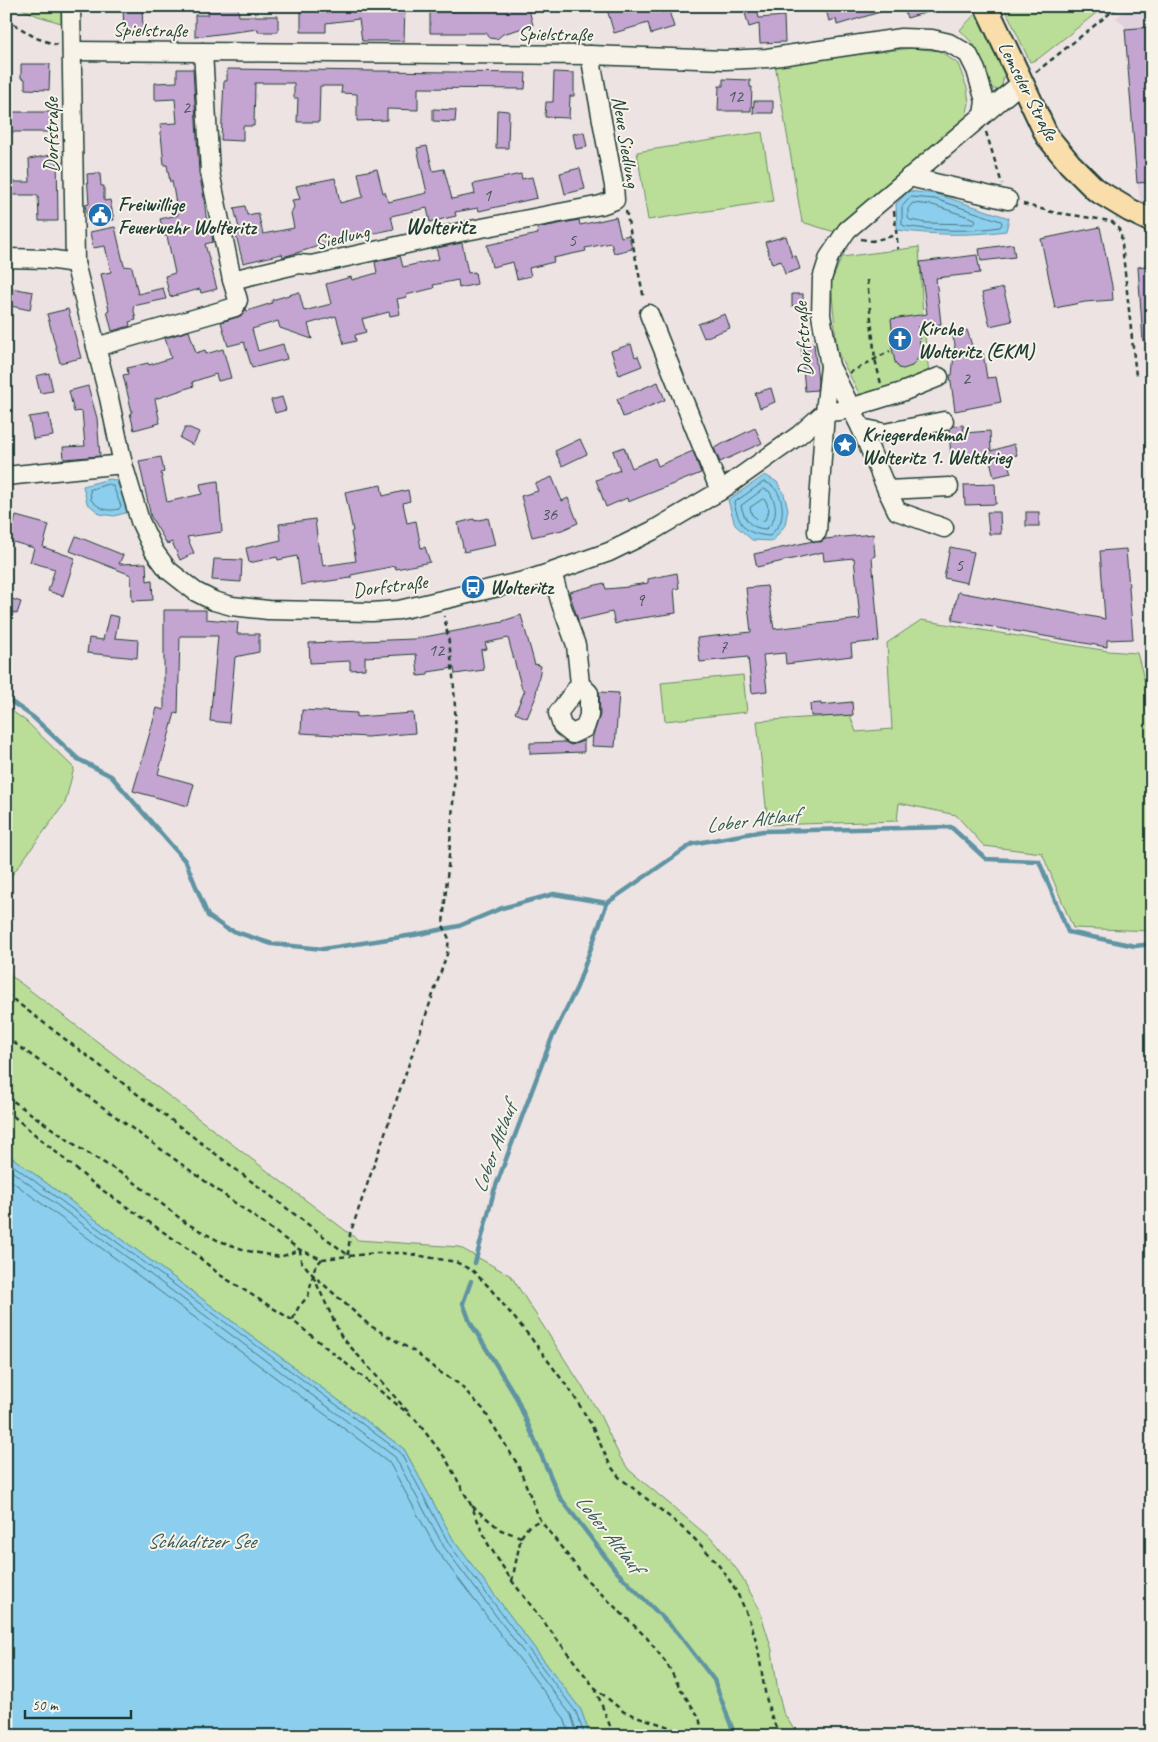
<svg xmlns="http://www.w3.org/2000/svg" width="1158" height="1742" font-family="Caveat,sans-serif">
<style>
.built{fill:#e1d0de}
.green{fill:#badd97;stroke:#6c8d66}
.water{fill:#8cceed;stroke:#6094a3}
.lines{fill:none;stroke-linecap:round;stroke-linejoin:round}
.shore{stroke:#4b777e;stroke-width:1}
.stream{stroke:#6094a3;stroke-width:4.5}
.building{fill:#c4a5d1;stroke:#1f3d34}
.minor-casing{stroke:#1f3d34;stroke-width:21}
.major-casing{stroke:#1f3d34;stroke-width:26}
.path{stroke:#1f3d34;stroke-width:2.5;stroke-dasharray:5 4;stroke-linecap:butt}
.minor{stroke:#f7f3e8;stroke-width:18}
.major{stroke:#f9deab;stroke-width:22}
.labels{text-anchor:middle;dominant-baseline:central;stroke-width:4;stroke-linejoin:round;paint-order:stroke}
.number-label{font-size:18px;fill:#48575b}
.street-label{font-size:20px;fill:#1f3d34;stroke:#f7f3e8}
.poi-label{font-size:20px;font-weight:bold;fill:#1f3d34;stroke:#f7f3e8;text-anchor:start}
.water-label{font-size:21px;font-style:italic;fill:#355a59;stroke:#f7f3e8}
.quarter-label{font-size:22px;font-weight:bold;fill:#1f3d34;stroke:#f7f3e8}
</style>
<rect width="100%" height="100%" fill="#ede3e3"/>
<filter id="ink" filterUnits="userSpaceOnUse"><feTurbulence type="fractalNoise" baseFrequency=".02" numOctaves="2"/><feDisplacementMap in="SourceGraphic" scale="10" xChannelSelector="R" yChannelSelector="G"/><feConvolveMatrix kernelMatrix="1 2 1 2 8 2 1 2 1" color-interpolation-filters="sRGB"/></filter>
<g filter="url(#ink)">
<polygon class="built" points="1130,6 1152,6 1152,206 1141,202 1137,183 1124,25 1116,18"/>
<g class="green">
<polygon points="16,6 61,6 61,23 38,16"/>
<polygon points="1004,6 1105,6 1038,59 1030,62"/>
<polygon points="979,10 1005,71 1002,85 997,90 988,86 975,46 960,30"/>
<polygon points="912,48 940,51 958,64 967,88 969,103 965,121 835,232 802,222 775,64"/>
<polygon points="762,132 773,201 648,220 637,152"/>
<polygon points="919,247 923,317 929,375 860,395 837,351 831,282 842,257"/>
<polygon points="921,620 1108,651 1137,653 1152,708 1152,931 1073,928 1042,853 984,846 956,815 899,803 897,821 768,825 757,721 850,715 856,732 892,729 887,643"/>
<polygon points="743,675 747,712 665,721 661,683"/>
<polygon points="6,707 26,721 74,768 65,803 6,883"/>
<polygon points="6,972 358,1240 459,1247 511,1276 598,1411 620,1457 629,1470 715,1542 738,1571 759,1608 772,1650 778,1692 783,1712 798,1736 590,1736 581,1710 454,1541 404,1449 6,1153"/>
</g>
<g class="water">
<path d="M908 191 936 194 1009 218 1006 231C969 236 934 235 897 230L896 204Z"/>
<polygon points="765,475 777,482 784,494 788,509 785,525 773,541 752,540 735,525 728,500"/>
<polygon points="109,479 116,480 129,512 114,516 100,514 87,503 83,486"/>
<polygon points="6,1153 404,1449 454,1541 581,1710 590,1736 6,1736"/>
</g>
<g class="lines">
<g class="shore">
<path d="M911 197 935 199 1001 221 1002 224 1000 227C968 232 936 231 904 226L902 224V207Z"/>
<polygon points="913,203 933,205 975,219 976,222 974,224 926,223 910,220 908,218 908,209"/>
<path d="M764 482C780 485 786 508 780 523 778 527 773 532 770 536 744 534 740 526 734 503Z"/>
<path d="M109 484 113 486 121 506 119 509C107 512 100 509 91 500L90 490Z"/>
<path d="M764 489 769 491C777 504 779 518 766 529 750 528 745 521 741 506Z"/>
<polygon points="763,499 766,501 769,510 765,520 760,521 752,515 750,508"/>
<polyline points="6,1160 400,1452 449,1544 576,1712 585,1736"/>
<polyline points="6,1167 395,1457 444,1547 571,1715 578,1736"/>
<polyline points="6,1177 389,1462 438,1552 564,1718 570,1736"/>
</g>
<g class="stream">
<polyline points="6,698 33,717 78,759 111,776 186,862 208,916 227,929 272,944 323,949 414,935 459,926 502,908 554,894 607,903"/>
<polyline points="475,1263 494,1191 551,1040 577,987 607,903 692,844 763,831 951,827 986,859 1039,861 1068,932 1135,946 1152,944"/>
<polyline points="471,1281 463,1303 470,1322 516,1397 559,1496 617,1572 677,1632 714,1680 735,1736"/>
</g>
</g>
<g class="building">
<polygon points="123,6 142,6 143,32 124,32"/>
<polygon points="339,6 405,6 404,41 362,41 359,19 326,23 326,32 301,32 301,10 340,10"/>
<polygon points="480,6 528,6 533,25 503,34 497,39 489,38 487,33 430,33 430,12 481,11"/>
<polygon points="606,6 661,6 662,13 669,11 674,27 651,34 648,23 614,33"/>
<polygon points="743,6 756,6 759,18 784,16 785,42 760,43 759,24 749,27"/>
<polygon points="825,6 889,6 890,9 837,25 836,19 829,21"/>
<polygon points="903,6 938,6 938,9 907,18"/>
<polygon points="208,7 238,8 239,16 278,16 278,32 258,32 258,29 195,37 195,15 208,15"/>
<polygon points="1152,27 1152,182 1137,183 1125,29"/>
<polygon points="21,64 50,64 49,90 25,89 25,79 21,78"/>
<polygon points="177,69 193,69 199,173 204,198 207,224 210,224 213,242 205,244 217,289 201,293 200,289 170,297 165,276 175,273 167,236 164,236 160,219 178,215 172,181 170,182 167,165 164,165 160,124 177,123 175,99 155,100 155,83 177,82"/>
<polygon points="227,69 526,73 525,89 418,88 418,110 387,109 387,120 357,121 357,94 341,93 342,86 320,86 319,122 297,122 298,98 294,98 294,83 255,83 254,126 243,126 243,141 221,140 224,81 227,81"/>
<polygon points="554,72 574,73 574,96 570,96 569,118 545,117 546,102 553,102"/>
<polygon points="723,79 750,80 750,87 752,87 751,111 718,111 719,86 723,86"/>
<polygon points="754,101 773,101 773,113 753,113"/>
<polygon points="433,109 456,110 455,122 433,121"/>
<polygon points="497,110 509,111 508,148 496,148"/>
<rect x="9" y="112" width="42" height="20"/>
<polygon points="584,132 587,147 576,149 573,134"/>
<polygon points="427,146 433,171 444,169 452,199 475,194 473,184 521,174 522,179 532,177 537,198 479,211 478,208 455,212 456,216 430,222 427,208 391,216 394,229 332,242 283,257 282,254 243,263 236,235 239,235 237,228 239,228 234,208 245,206 247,215 258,213 263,234 294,228 291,213 294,207 292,200 300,199 296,186 335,178 340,203 363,197 358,173 377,169 383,193 385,192 388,202 427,193 417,148"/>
<polygon points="57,154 58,221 39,221 38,195 6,195 6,182 30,182 29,159"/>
<polygon points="580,168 585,189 565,194 560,173"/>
<polygon points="100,173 101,186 104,186 104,201 110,200 114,220 88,220 85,205 89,204 87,174"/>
<polygon points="616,217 621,237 629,235 632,249 614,253 611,243 585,248 586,251 553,258 554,262 529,268 531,276 517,279 513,262 492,267 487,245 538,234 537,228 579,220 580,225"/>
<polygon points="115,227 124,266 132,267 138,294 163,288 166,299 133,306 136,320 129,322 130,326 112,331 107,311 109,310 101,274 111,272 105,246 93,248 90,232"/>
<polygon points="1100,227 1112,286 1113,300 1085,302 1055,308 1041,239"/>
<polygon points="786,236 792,257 796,256 800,269 785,274 781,261 772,264 765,242"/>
<polygon points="462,243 468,273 475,272 477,284 459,288 458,280 433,285 434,288 406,295 407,297 397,299 400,314 390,316 389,312 362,319 366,332 355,335 356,341 344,344 336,316 308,324 312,339 280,328 278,321 252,329 258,351 283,344 287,359 252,368 244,342 228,346 221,322 238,317 242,315 246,309 247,311 272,303 272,300 299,292 304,311 331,304 326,284 351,277 352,280 377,273 375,262 400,256 403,267 439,259 436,248"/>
<polygon points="1013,244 1015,257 981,261 979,249"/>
<polygon points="977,255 980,273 936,278 941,324 918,327 921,353 919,353 919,357 912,366 903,369 899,368 895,362 890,338 893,337 891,319 927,314 920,262"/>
<polygon points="1152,265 1152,341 1143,341 1138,267"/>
<polygon points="6,287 33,292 30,310 6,305"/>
<polygon points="1003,288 1012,321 990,326 982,293"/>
<rect x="792" y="294" width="11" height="12"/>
<polygon points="68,309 81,358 60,363 47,314"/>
<polygon points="725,314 730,328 704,338 698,324"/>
<polygon points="967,330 975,355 983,353 987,378 996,377 1001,402 955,411 950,375 952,375 955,344 952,335"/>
<polygon points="189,331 196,353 205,350 206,354 223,349 231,378 218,381 216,374 192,382 194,386 155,399 160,423 134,430 130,413 132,412 123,375 128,374 127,368 148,363 149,365 171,358 165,338"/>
<polygon points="631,344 635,357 638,356 642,366 619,375 611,351"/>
<polygon points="814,344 818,382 817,390 805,391 801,345"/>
<polygon points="49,373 53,391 40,393 36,376"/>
<polygon points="658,382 665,400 623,417 617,399"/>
<polygon points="88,386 97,418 100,456 64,459 63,447 85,446 82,411 74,412 69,391"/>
<polygon points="771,388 775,402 760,408 755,393"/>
<polygon points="282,397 286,410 275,413 271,400"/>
<polygon points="49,414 53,436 33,439 29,417"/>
<polygon points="963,425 964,433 990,431 991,451 1014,444 1017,455 1006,458 1011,473 994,477 989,456 951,458 949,430 953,426"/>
<polygon points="185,428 190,428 199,432 193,445 180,438"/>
<polygon points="755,428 762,443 720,462 714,448"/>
<polygon points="580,439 587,454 562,466 555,451"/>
<polygon points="624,447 632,468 655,458 658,466 693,451 701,473 628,502 627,498 606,507 596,480 620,470 613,451"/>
<polygon points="161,457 164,472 161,473 167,502 202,494 200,484 218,481 222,532 187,537 194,553 180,560 172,542 167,544 151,517 139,461"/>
<polygon points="552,477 562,501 568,498 578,523 562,530 532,537 521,496 538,491 535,484"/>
<polygon points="995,484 996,504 965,505 964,485"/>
<polygon points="381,485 383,496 408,490 410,501 403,503 407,523 416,521 421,548 425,547 430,562 396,569 395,566 351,575 351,578 301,585 297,556 278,560 277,557 249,563 246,548 281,540 279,524 315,519 319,553 321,553 323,566 356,561 351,532 353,531 345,492"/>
<polygon points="987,512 1000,512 1001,534 989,534"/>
<rect x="1026" y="512" width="13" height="14"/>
<polygon points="16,516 49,525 43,547 75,558 63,596 48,591 55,569 30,562 34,548 6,540 6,524 13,526"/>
<polygon points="488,518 495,545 464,552 458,523 474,519 475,521"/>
<polygon points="873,534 875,556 872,557 879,641 851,644 852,656 786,664 785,653 763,655 767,691 752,693 748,657 700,662 697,638 751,632 746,588 767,586 774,629 860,619 854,558 824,561 823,552 757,567 754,554 813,541 821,542 825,539"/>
<polygon points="76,536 123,555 119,564 146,563 147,581 152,580 153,600 132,601 131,575 70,551"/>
<polygon points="950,547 974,552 967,583 944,578"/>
<polygon points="1126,549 1133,639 1107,640 1107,647 952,620 958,592 1105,619 1100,551"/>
<polygon points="214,559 242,560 241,582 212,580"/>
<polygon points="677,573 679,588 674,589 676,613 628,620 615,624 612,612 578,620 569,592 604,583 606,589 628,587 628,586 648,583 648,579"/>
<polygon points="6,597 21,602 17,614 6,610"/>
<polygon points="164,610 206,610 206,619 238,622 237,634 259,634 259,652 235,657 229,723 210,721 218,636 180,636 178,714 175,713 158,774 194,784 188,806 133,791 157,708 164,710"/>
<polygon points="109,615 119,617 115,638 138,640 137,658 87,653 89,638 103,640"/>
<polygon points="521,615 535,665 536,664 541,666 535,699 527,718 515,713 525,690 522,689 508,638 485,643 487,649 481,650 484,670 455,674 454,668 428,672 428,675 418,676 416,654 365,657 365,669 350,670 350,661 310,663 309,643 414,639 503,622 503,621"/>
<polygon points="599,692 619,693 615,747 592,746 593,735 600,715"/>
<polygon points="852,702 853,715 822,717 822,716 811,716 810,704 821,703 821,705"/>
<polygon points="302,710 357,713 357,717 413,713 415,733 367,737 301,733"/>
<polygon points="584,741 584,752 530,754 530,743 565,742 571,745"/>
</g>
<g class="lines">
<g class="minor-casing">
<g id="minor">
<polyline points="71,6 75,263 109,398 123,464 140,521 154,551 168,570 196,592 214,601 232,606 268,610 372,612 399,610 524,581 552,572 609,552 652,531 720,491 799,435 825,412 830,366 821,315 822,279 829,257 847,230 1021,83"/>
<polyline points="72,51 590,55 725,60 767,58 901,38 932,39 949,43 968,54 976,70 985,101 983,115"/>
<polyline points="203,52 210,172 232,280 299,264 311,265 461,232 601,205 615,200 614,186 590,55"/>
<polyline points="909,177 1008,200"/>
<polyline points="6,258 48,259 75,263"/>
<polyline points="649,314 720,491"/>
<polyline points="96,347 235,307 238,300 232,280"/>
<polyline points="830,366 861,428 887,490 949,487"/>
<polyline points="861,428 885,433 944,421"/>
<polyline points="6,476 123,464"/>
<polyline points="887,490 897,511 944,528"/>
<polyline points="817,532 825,412 840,411 902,392 939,377"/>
<polyline points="552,572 561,604 576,645 580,684 558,713 562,726 572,734 585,728 589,715 589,693 580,684"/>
</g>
</g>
<g class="major-casing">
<polyline id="major" points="986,6 1047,136 1070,164 1096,190 1129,210 1152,221"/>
</g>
<g class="path">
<polyline points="6,19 36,38 57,45"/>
<polyline points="1036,72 1119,6"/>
<polyline points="986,132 1002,184"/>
<polyline points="1023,204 1052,212 1111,221 1118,227 1121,235 1136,376"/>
<polyline points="626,211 644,299"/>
<polyline points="894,211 898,249"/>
<polyline points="861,239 872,241 896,235"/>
<polyline points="867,280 875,359 881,384"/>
<polyline points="849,373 890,351"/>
<polyline points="6,994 348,1255"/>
<path d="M6 1037 300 1250 322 1259 376 1253H404L456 1262 473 1271 488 1286 531 1338 572 1393 591 1424 610 1465 619 1477C651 1503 689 1529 714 1560 733 1581 747 1610 755 1637 764 1670 762 1706 781 1736"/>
<polyline points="6,1096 81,1149 129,1178 186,1223 217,1240 248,1251 280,1257 300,1250 301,1261 313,1275 369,1325 415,1352 438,1371 459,1384 483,1409 518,1465 540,1520 587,1580 647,1638 667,1664 681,1690 699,1717 703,1736"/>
<polyline points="6,1110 95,1185 194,1253 220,1275 292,1320 415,1419 446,1459 471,1505 488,1544 512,1581 594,1687 624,1712 672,1728 684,1736"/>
<path d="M348 1255 350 1234 447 954 449 939 443 925C451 823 466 717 444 616"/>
<polyline points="313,1276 341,1336 410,1414"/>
<polyline points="293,1319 298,1308 308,1296 315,1267 322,1259"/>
<polyline points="472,1506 501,1530 521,1537"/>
<polyline points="512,1581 521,1537 528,1527 540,1520"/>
<polyline points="595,1688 614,1736"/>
</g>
<use href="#minor" class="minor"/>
<use href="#major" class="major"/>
</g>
</g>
<defs>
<g id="civic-disc" transform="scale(1.25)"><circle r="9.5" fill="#1f6fb2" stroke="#f7f3e8"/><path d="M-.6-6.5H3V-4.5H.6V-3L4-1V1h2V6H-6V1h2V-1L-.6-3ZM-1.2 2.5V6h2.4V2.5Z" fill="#fff"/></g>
<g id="church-disc" transform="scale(1.25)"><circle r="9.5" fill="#1f6fb2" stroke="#f7f3e8"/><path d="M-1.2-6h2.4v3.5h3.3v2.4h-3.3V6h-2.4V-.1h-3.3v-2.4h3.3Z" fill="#fff"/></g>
<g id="sight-disc" transform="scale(1.25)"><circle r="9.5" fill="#1f6fb2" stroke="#f7f3e8"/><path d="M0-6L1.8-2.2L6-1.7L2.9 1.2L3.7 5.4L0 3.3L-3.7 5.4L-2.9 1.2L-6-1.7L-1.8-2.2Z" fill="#fff"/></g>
<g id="bus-disc" transform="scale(1.25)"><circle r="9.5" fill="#1f6fb2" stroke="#f7f3e8"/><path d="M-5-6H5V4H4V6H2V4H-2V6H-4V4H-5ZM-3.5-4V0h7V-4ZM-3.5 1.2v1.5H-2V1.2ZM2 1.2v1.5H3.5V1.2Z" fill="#fff"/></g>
</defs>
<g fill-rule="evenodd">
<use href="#civic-disc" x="100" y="215"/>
<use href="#church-disc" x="900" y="339"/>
<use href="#sight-disc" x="845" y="445"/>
<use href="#bus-disc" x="473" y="587"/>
</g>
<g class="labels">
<g class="number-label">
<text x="735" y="96">12</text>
<text x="186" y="107">2</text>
<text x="487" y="195">1</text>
<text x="572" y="240">5</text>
<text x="966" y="378">2</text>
<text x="549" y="514">36</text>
<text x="959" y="565">5</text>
<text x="640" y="600">9</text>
<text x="723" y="647">7</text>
<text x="436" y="650">12</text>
</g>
<g class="street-label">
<text transform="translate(150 30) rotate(1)">Spielstraße</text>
<text transform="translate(555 34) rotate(1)">Spielstraße</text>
<text transform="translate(1028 91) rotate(63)">Lemseler Straße</text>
<text transform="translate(51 135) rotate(-90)">Dorfstraße</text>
<text transform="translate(626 142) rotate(81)">Neue Siedlung</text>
<text transform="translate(342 237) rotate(-13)">Siedlung</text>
<text transform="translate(803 339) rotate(-94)">Dorfstraße</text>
<text transform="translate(390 586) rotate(-7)">Dorfstraße</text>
</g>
<g class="poi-label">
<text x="118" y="204">Freiwillige<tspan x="118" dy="23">Feuerwehr Wolteritz</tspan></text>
<text x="918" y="328">Kirche<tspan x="918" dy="23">Wolteritz (EKM)</tspan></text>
<text x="862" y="434">Kriegerdenkmal<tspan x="862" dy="23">Wolteritz 1. Weltkrieg</tspan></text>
<text x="490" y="587">Wolteritz</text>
</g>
<g class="water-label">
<text transform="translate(752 820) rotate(-7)">Lober Altlauf</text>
<text transform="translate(494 1148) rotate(-70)">Lober Altlauf</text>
<text transform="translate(609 1533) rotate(51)">Lober Altlauf</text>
<text x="201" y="1541">Schladitzer See</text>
</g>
<g class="quarter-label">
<text x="440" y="227">Wolteritz</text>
</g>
</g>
<rect width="1158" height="1742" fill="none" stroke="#f7f3e8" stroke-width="25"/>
<rect x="12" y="12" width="1133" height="1717" fill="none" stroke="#1f3d34" stroke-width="2" filter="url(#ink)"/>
<path d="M25 1710v8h106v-8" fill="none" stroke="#1f3d34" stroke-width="2.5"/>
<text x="32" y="1710" font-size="15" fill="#1f3d34" stroke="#f7f3e8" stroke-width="4" paint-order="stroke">50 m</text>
</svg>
